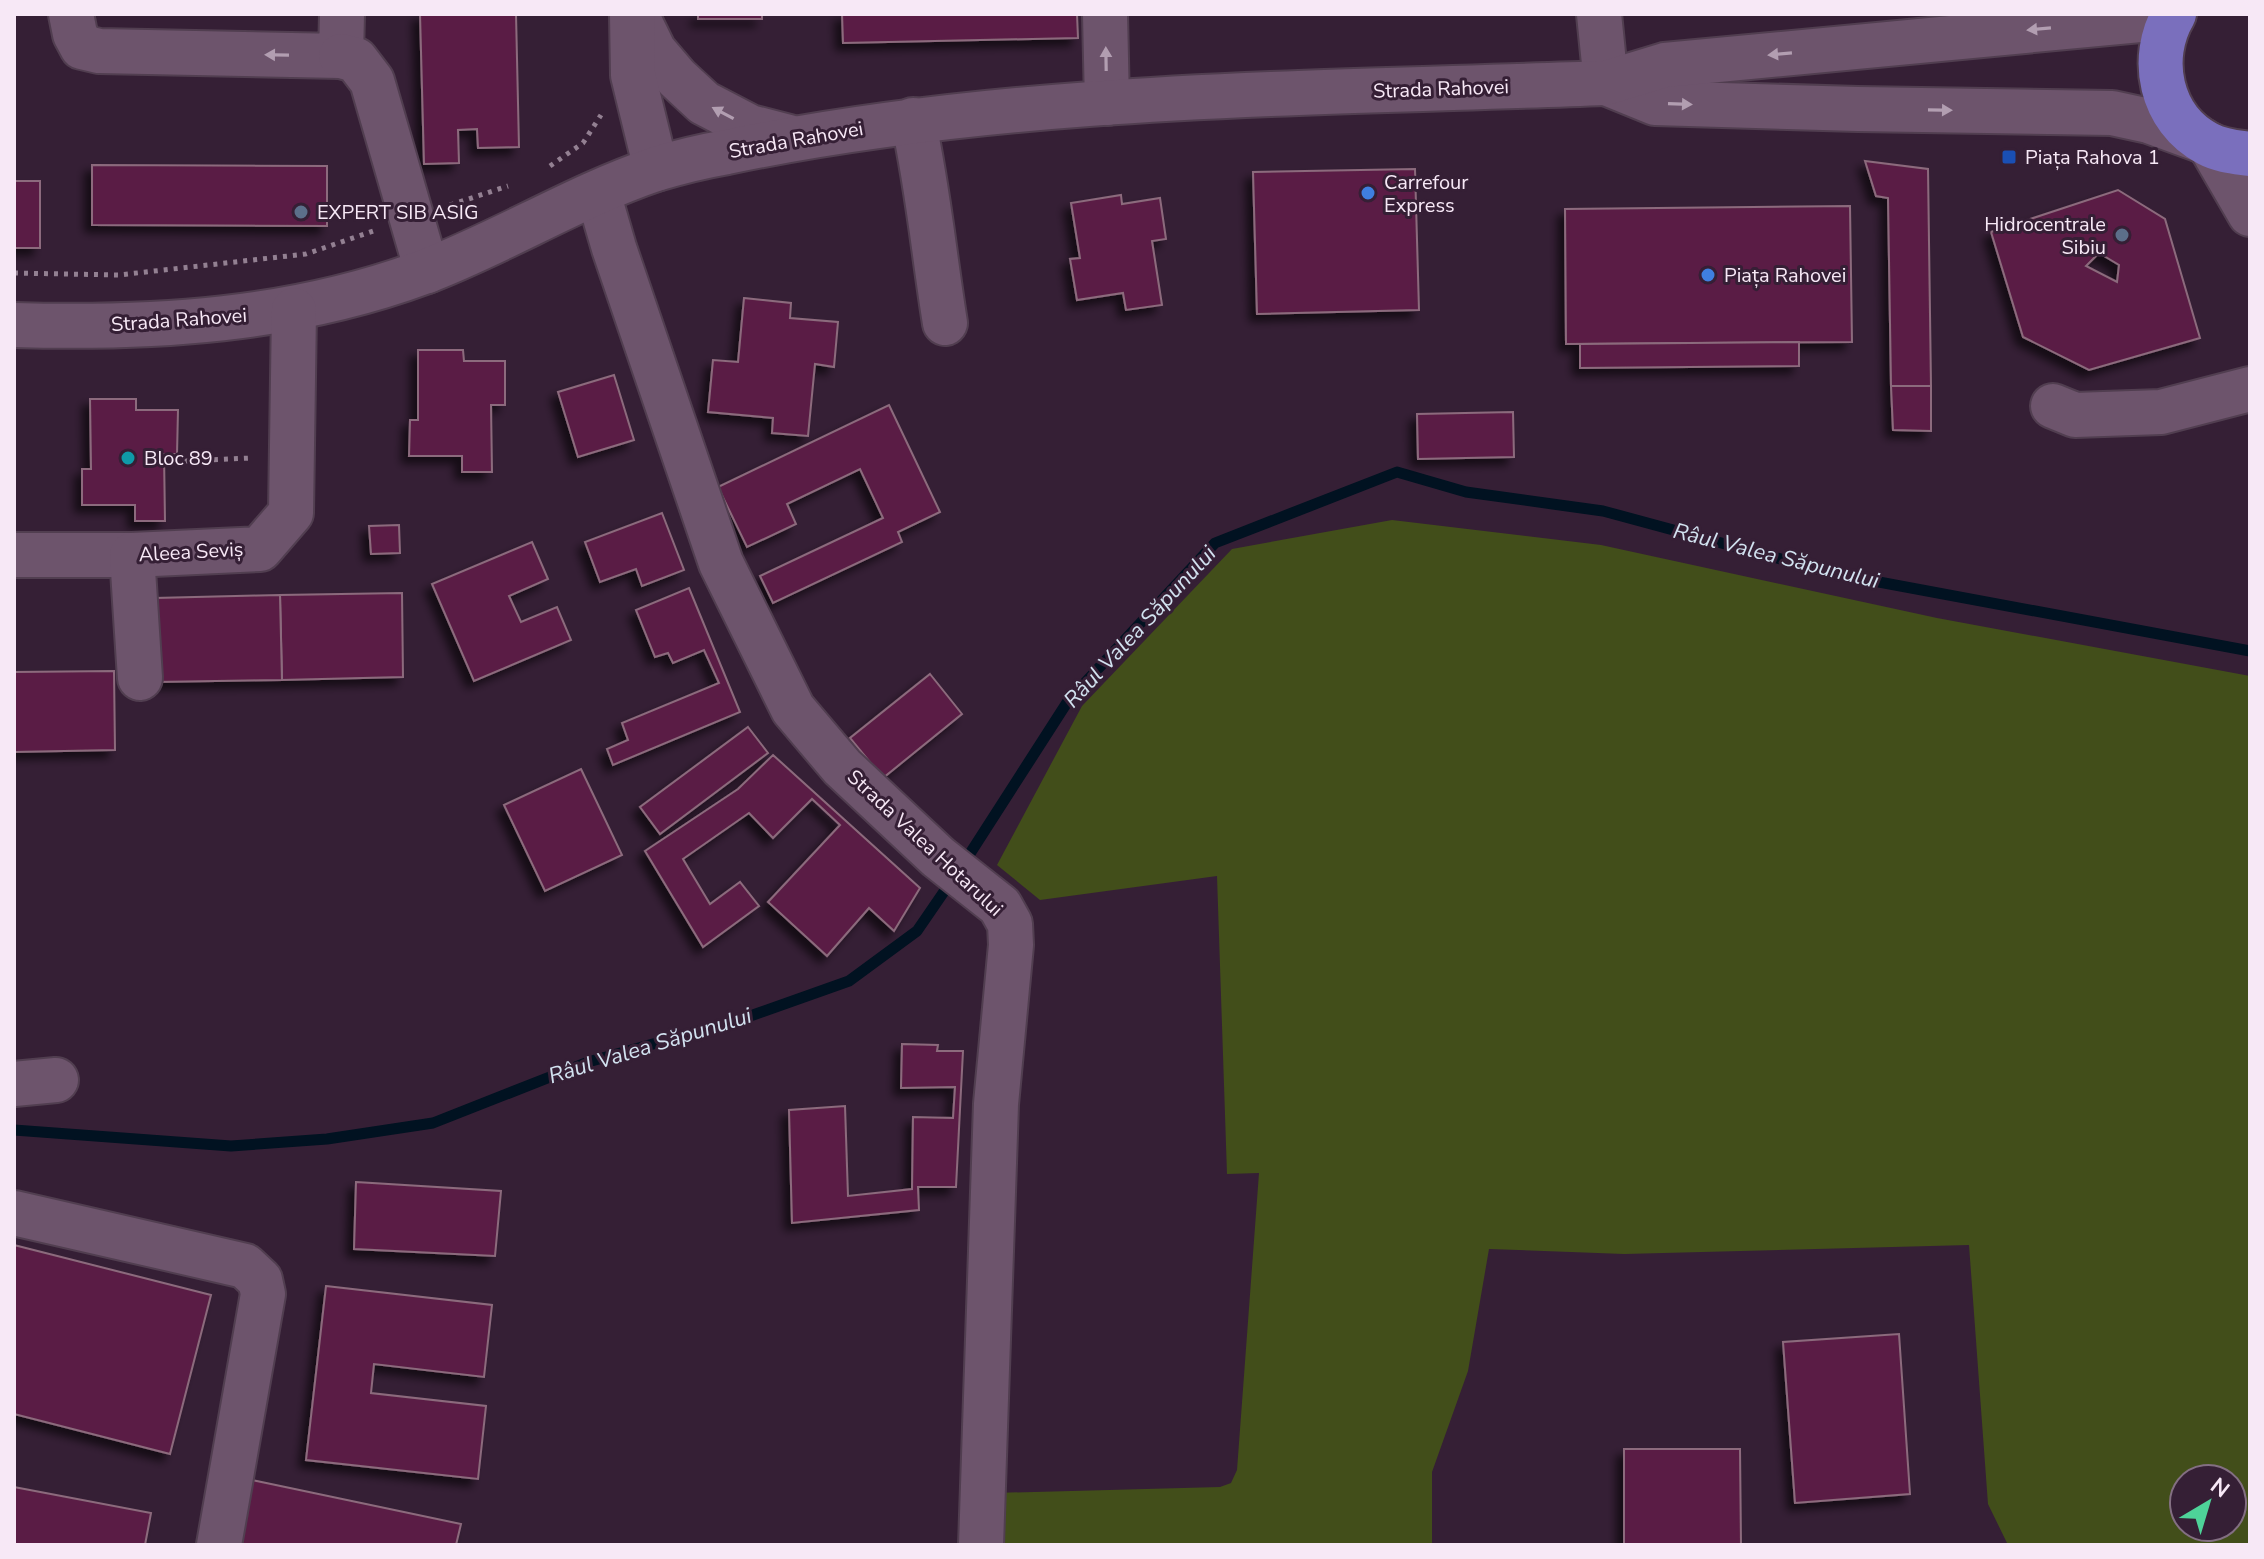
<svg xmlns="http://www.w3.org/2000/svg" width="2264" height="1559" font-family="'Nunito Sans',sans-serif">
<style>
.green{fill:#424e1a;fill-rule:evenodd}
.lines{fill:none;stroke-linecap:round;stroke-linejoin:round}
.stream{stroke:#011221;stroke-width:11}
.building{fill:#5a1f44;stroke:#8c6b7d;stroke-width:2;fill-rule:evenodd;filter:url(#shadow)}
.minor-casing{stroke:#513e50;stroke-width:48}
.major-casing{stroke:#513e50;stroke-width:48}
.path{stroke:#938092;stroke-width:5;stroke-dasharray:4 6;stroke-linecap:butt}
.minor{stroke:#6d546c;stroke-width:44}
.major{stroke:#7a6fbd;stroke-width:44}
.oneway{fill:#b29eb1}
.transit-dot{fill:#1a4fb4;stroke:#351f35;stroke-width:3}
.shop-dot{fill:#3f7fe0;stroke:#351f35;stroke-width:3}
.service-dot{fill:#5c6f8a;stroke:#351f35;stroke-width:3}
.culture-dot{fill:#0f9aa8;stroke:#351f35;stroke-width:3}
.labels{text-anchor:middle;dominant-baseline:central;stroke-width:6;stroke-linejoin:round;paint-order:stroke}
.street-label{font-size:20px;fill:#f7e8f6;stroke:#351f35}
.poi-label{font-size:20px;fill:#f7e8f6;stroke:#351f35;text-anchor:start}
.water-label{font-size:22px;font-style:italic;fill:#d2e2f0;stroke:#351f35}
</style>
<defs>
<filter id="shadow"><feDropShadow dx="-7" dy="7" stdDeviation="4" flood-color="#0009"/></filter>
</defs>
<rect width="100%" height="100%" fill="#351f35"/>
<path class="green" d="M1392 520 1601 545 1937 618 2250 676V1545H2008L1988 1504 1969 1245 1624 1254 1489 1249 1468 1371 1432 1472V1545H992L994 1493 1220 1487 1231 1483 1237 1470 1259 1173 1227 1174 1217 876 1040 900 997 865 1082 706 1232 549ZM2184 1479H2232V1527H2184Z"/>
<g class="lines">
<g class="stream">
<polyline points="962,866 1068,701 1215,543 1397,472 1466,492 1603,511 1836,574 2250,651"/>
<polyline points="14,1130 231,1146 327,1139 433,1123 588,1062 736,1021 849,981 917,931 952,880"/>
</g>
</g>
<g class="building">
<polygon points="420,14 516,14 519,147 478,148 477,129 458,130 459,163 424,164"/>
<rect x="698" y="14" width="64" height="5"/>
<polygon points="842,14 1077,14 1078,38 843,43"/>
<polygon points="1865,161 1928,169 1931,386 1891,386 1888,198 1876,196"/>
<polygon points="92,165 327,166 327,226 92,225"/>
<polygon points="1415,169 1419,310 1257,314 1253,172"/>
<rect x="14" y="181" width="26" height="67"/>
<path d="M2118 190 2165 219 2200 338 2089 370 2023 337 1991 232ZM2099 253 2119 265 2117 282 2086 266Z"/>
<polygon points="1121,195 1122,204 1160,198 1166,239 1152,241 1162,305 1126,310 1123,293 1077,300 1070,259 1080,258 1071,203"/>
<polygon points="1850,206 1852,342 1566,344 1565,209"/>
<polygon points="744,298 791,303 790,318 838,322 834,367 815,364 808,436 772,433 773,418 708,412 713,360 738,362"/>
<polygon points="1799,342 1799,366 1580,368 1580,344"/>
<polygon points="418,350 463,350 464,361 505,361 505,405 491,405 492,472 462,472 462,456 409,456 410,420 418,420"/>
<polygon points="614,375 634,440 578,457 558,392"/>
<polygon points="1891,386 1931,386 1931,431 1893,430"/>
<polygon points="90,399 136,399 136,410 178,410 177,454 164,454 165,521 135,521 135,505 82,505 82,469 91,469"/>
<polygon points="889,405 940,512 898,532 902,542 773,603 760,576 883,518 860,469 787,504 796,524 747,547 718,487"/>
<polygon points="1513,412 1514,457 1418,459 1417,414"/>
<polygon points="662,513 684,570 642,586 636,569 600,582 585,542"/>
<polygon points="399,525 400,553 371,554 369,526"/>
<polygon points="532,542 548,579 509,596 521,622 557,607 571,640 474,681 432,584"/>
<polygon points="689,588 740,712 613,765 607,749 628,740 622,723 719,683 704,650 673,663 668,653 655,657 636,610"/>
<polygon points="402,593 403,677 282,680 280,595"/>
<polygon points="280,595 282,680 157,682 155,598"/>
<polygon points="114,671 115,750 14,752 14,672"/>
<polygon points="930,674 962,714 883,778 850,738"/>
<polygon points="748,727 768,753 660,834 640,807"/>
<polygon points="773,755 920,888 894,931 869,908 827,956 768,902 840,825 812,799 773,838 749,813 683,859 710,904 740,882 759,906 703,947 645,851 738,789"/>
<polygon points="581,769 622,855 545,891 504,805"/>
<polygon points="902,1044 938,1045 937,1051 963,1051 956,1187 918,1187 919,1210 792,1223 789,1110 845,1106 848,1196 912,1189 913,1117 953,1118 955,1087 901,1088"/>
<polygon points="356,1182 501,1191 495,1256 354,1249"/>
<polygon points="14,1245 211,1295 170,1454 14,1414"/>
<polygon points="326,1286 492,1305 484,1377 374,1364 371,1393 486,1406 478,1479 306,1460"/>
<polygon points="1899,1334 1910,1494 1795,1503 1783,1342"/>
<polygon points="1624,1449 1740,1449 1741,1545 1624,1545"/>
<polygon points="252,1480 461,1524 456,1545 238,1545"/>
<polygon points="14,1487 151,1513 145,1545 14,1545"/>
</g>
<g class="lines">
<g class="minor-casing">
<g id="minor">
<polyline points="71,14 75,34 82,47 99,51 341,56 342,14"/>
<polyline points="636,14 654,51 677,78 704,103 750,127 789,137"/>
<polyline points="1105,14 1107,103"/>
<polyline points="1599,14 1606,83"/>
<polyline points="632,15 633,75 656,169"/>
<polyline points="341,56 356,60 372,81 427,271"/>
<polyline points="1606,83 1655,103 1858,109 2112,113 2149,121 2201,140"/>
<path d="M913 120C928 187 934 255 945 323"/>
<polyline points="2210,145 2250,214"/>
<polyline points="598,193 614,248 721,563 793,709 842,767 938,857 1000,906 1010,924 1011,945 996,1104 981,1545"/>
<path d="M14 325C154 329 292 321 424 272 503 242 576 196 656 169 679 162 704 156 727 152 1016 92 1313 94 1606 83L1665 65 2172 17"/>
<polyline points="2053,406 2075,415 2161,412 2250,389"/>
<polyline points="14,555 132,555 260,549 291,513 294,310"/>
<polyline points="132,555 140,678"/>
<polyline points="14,1084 56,1080"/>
<polyline points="14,1213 245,1266 260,1280 263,1294 219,1545"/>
</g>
</g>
<g class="major-casing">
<path id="major" d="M2174 14C2148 58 2160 119 2208 144 2221 151 2236 152 2250 154"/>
</g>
<g class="path">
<polyline points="550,166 583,143 601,115"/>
<polyline points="450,205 508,186"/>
<polyline points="14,273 119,275 306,254 376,230"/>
<polyline points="164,462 251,458"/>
</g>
<use href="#minor" class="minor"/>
<use href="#major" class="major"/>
</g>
<defs><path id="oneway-solid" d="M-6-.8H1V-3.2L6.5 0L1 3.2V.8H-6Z" transform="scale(2)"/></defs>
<g class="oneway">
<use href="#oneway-solid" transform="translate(2039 29) rotate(175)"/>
<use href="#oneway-solid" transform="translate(1780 54) rotate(175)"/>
<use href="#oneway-solid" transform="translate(277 55) rotate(-179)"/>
<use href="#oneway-solid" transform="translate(1106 59) rotate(-91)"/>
<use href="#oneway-solid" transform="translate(1680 104) rotate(2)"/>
<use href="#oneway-solid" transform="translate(1940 110) rotate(1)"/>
<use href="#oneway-solid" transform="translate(723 113) rotate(-152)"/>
</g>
<rect class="transit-dot" x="2001" y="149" width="16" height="16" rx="4"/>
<g class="shop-dot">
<circle cx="1368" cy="193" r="8"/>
<circle cx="1708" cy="275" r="8"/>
</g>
<g class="service-dot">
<circle cx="301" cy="212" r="8"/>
<circle cx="2122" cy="235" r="8"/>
</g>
<circle class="culture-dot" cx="128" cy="458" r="8"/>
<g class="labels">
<g class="street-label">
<text transform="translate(1441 89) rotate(-2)">Strada Rahovei</text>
<text transform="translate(796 140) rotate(-10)">Strada Rahovei</text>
<text transform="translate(179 320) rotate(-4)">Strada Rahovei</text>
<text transform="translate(191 552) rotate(-3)">Aleea Seviș</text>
<text transform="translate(925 843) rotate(43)">Strada Valea Hotarului</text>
</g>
<g class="poi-label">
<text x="2025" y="157">Piața Rahova 1</text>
<text x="1384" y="182">Carrefour<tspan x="1384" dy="23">Express</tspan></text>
<text x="317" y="212">EXPERT SIB ASIG</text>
<text x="2106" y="224" text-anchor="end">Hidrocentrale<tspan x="2106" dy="23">Sibiu</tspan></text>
<text x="1724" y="275">Piața Rahovei</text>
<text x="144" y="458">Bloc 89</text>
</g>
<g class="water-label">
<text transform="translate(1776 556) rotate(14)">Râul Valea Săpunului</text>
<text transform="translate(1140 627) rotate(-47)">Râul Valea Săpunului</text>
<text transform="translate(650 1046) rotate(-17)">Râul Valea Săpunului</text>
</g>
</g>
<rect width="2264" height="1559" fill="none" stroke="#f7e8f6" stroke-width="32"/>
<g transform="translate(2208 1503) rotate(38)"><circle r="38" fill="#351f35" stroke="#836f82" stroke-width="2"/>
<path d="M0-6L14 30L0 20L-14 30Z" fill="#4ed399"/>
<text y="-12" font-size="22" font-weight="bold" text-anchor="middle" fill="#f7e8f6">N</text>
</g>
</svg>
